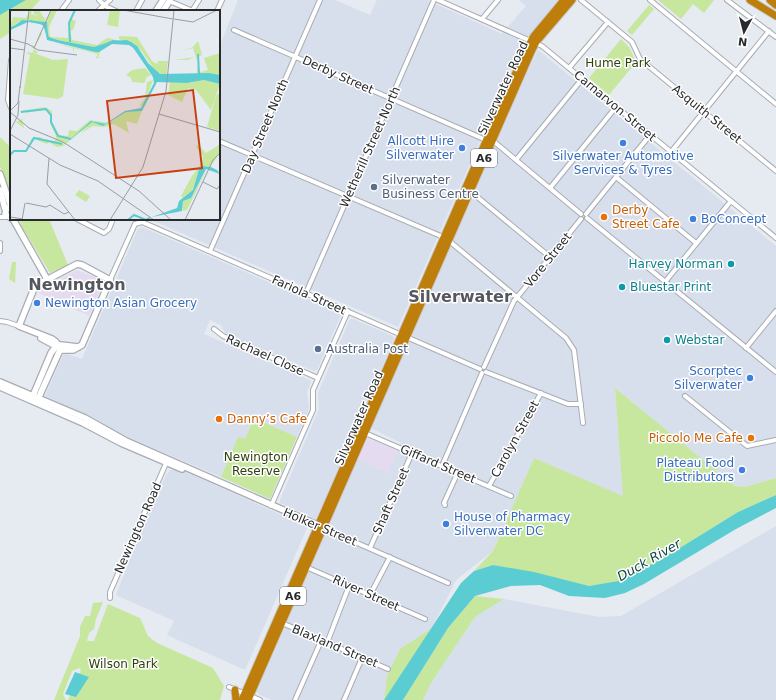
<svg xmlns="http://www.w3.org/2000/svg" width="776" height="700" font-family="'DejaVu Sans',sans-serif">
<style>
.commercial{fill:#e5dbf0}
.built{fill:#d7deec}
.green{fill:#c7e79e}
.water{fill:#5bcdd2}
.lines{fill:none;stroke-linecap:round;stroke-linejoin:round}
.street-casing{stroke:#a9acb3;stroke-width:6}
.secondary-casing{stroke:#a9acb3;stroke-width:8}
.highway-casing{stroke:#c7c8c8;stroke-width:9}
.street{stroke:#fff;stroke-width:4}
.secondary{stroke:#fff;stroke-width:5.5}
.highway{stroke:#bd7e0c;stroke-width:7}
.shop-dot{fill:#3f7fe0;stroke:#fff;stroke-width:1.5}
.service-dot{fill:#5c6f8a;stroke:#fff;stroke-width:1.5}
.food-dot{fill:#e8710a;stroke:#fff;stroke-width:1.5}
.culture-dot{fill:#0f9aa8;stroke:#fff;stroke-width:1.5}
.labels{text-anchor:middle;dominant-baseline:central;stroke-width:3;stroke-linejoin:round;paint-order:stroke}
.shield{fill:#fff;stroke:#686a6b;stroke-width:1}
.shield-label{font-size:11px;font-weight:bold;fill:#282a2c}
.park-label{font-size:12px;fill:#2e410c;stroke:#fff}
.street-label{font-size:12px;fill:#282a2c;stroke:#fff}
.shop-label{font-size:12px;fill:#366cbe;stroke:#fff;text-anchor:end}
.service-label{font-size:12px;fill:#4e5e75;stroke:#fff;text-anchor:start}
.food-label{font-size:12px;fill:#c56008;stroke:#fff;text-anchor:start}
.culture-label{font-size:12px;fill:#0d838f;stroke:#fff;text-anchor:start}
.water-label{font-size:13px;font-style:italic;fill:#124749;stroke:#fff}
.district-label{font-size:16px;font-weight:bold;fill:#54575d;stroke:#fff}
.inset-river{fill:none;stroke:#5bcdd2;stroke-width:2}
.inset-road{fill:none;stroke:#9a9da2;stroke-width:1}
.view{fill:#c84012;fill-opacity:0.15;stroke:#c84012;stroke-width:2}
.inset-edge{fill:none;stroke:#282a2c;stroke-width:2}
</style>
<rect width="100%" height="100%" fill="#e6eaf1"/>
<g class="commercial">
<polygon points="77,270 104,281 89,316 37,292 38,290"/>
<polygon points="368,438 398,451 388,473 358,459"/>
</g>
<g class="built">
<polygon points="238,0 335,0 370,15 377,0 427,0 502,34 526,6 519,0 558,0 523,43 398,327 149,219 219,219 219,48"/>
<polygon points="538,50 776,246 776,478 745,487 735,486 615,388 624,497 534,458 493,551 456,580 432,628 400,649 387,676 384,700 272,700 258,694 257,691 358,459 388,473 401,443 371,428 529,68"/>
<polygon points="142,227 340,313 341,315 317,370 314,371 225,333 221,325 210,320 204,334 310,380 311,382 307,392 309,408 297,437 254,418 245,440 238,437 221,477 116,432 96,419 45,396 63,355 67,354 82,359 138,229"/>
<polygon points="350,319 353,319 393,336 394,339 316,519 280,503 280,500 319,409 318,393"/>
<polygon points="179,469 306,526 307,528 245,670 167,635 174,621 116,595 143,526 166,475 170,470"/>
<polygon points="776,526 776,700 423,700 431,683 475,617 504,599 599,617 621,616"/>
</g>
<g class="green">
<polygon points="26,0 40,0 30,11 11,11 11,32 0,39 0,15"/>
<polygon points="658,0 714,0 704,13 693,4 681,19"/>
<polygon points="649,5 654,9 632,35 627,31"/>
<polygon points="621,39 629,47 636,62 609,95 589,78"/>
<polygon points="0,137 11,148 11,200 0,166"/>
<polygon points="20,219 49,219 68,265 50,273 21,225"/>
<polygon points="12,262 16,262 15,283 9,279"/>
<polygon points="615,388 735,486 745,487 776,478 776,495 738,512 662,559 618,581 589,586 493,565 474,571 493,551 534,458 623,496"/>
<polygon points="254,418 297,437 270,499 221,477 238,437 245,439"/>
<polygon points="475,596 504,599 475,617 431,683 423,700 403,700 448,628"/>
<polygon points="103,602 96,619 94,629 89,633 87,641 94,641 108,604 140,618 148,636 157,643 213,668 224,686 220,700 68,700 81,670 79,668 72,671 63,694 66,700 54,700 80,636 80,627 85,616 90,616 93,603"/>
<polygon points="432,628 384,700 387,676 400,649"/>
</g>
<g class="water">
<polygon points="0,0 26,0 0,15"/>
<polygon points="776,495 776,508 736,529 644,584 625,593 605,598 569,596 540,585 511,586 475,596 448,628 403,700 384,700 461,583 474,571 493,565 534,572 589,586 618,581 662,559 738,512"/>
<polygon points="75,672 89,677 76,697 65,694"/>
</g>
<g class="lines">
<g class="street-casing">
<g id="street">
<polyline points="99,0 105,6 116,11"/>
<polyline points="438,0 542,46 776,238"/>
<polyline points="581,0 632,42 640,59 776,171"/>
<polyline points="650,0 776,104"/>
<polyline points="727,0 776,37"/>
<polyline points="169,1 193,11"/>
<polyline points="61,11 69,0"/>
<polyline points="98,11 110,0"/>
<polyline points="136,11 142,0"/>
<polyline points="192,11 199,0"/>
<polyline points="217,11 222,0"/>
<polyline points="482,19 498,0"/>
<polyline points="234,30 486,140"/>
<polyline points="11,60 8,100 11,108"/>
<polyline points="569,68 608,22"/>
<polyline points="492,140 581,214"/>
<polyline points="219,141 443,237"/>
<polyline points="671,152 769,31"/>
<polyline points="516,160 582,79"/>
<polyline points="616,177 696,243"/>
<polyline points="550,188 616,107"/>
<polyline points="470,191 550,257"/>
<polyline points="586,214 650,135"/>
<polyline points="0,217 6,217"/>
<polyline points="587,218 776,372"/>
<polyline points="77,219 104,233 109,229 113,219"/>
<polyline points="448,240 566,338 574,350 583,423"/>
<polyline points="0,243 0,251"/>
<polyline points="210,251 320,0"/>
<polyline points="110,280 135,224 142,222 480,369"/>
<polyline points="665,282 731,201"/>
<polyline points="306,293 434,0"/>
<polyline points="0,321 7,322 19,326"/>
<polyline points="214,329 223,336 318,378"/>
<polyline points="746,348 776,311"/>
<polyline points="484,367 514,301 581,219"/>
<polyline points="486,372 568,404 581,404"/>
<polyline points="685,396 747,446 776,440"/>
<polyline points="365,433 511,496"/>
<polyline points="442,466 482,373"/>
<polyline points="489,486 541,393"/>
<polyline points="445,505 444,503 458,472"/>
<polyline points="271,506 313,410 313,390 348,311"/>
<polyline points="323,528 448,583"/>
<polyline points="370,548 412,453"/>
<polyline points="306,567 425,619"/>
<polyline points="370,595 390,557"/>
<polyline points="110,598 110,592 167,461"/>
<polyline points="282,623 388,669"/>
<polyline points="327,643 349,586"/>
<polyline points="229,687 260,700"/>
<polyline points="295,700 321,641"/>
<polyline points="344,700 362,658"/>
</g>
</g>
<g class="secondary-casing">
<g id="secondary">
<polyline points="156,11 163,0"/>
<polyline points="163,11 170,0"/>
<polyline points="0,174 11,207"/>
<polyline points="0,190 5,209"/>
<polyline points="7,208 5,214 11,218"/>
<polyline points="13,219 47,279"/>
<polyline points="41,338 52,344 78,347"/>
<polyline points="60,350 56,342 52,339 19,326 35,286 77,264 82,265 110,280"/>
<polyline points="60,350 73,350 82,345 110,280"/>
<polyline points="0,382 85,418 126,441 322,527"/>
<polyline points="0,387 83,423 121,443 182,469"/>
<polyline points="32,398 51,353 57,345"/>
<polyline points="38,399 60,350"/>
</g>
</g>
<g class="highway-casing">
<g id="highway">
<polyline points="750,0 776,16"/>
<polyline points="770,0 776,5"/>
<polyline points="235,690 236,700"/>
<polyline points="242,700 525,52 534,36 564,0"/>
<polyline points="248,700 531,52 536,42 572,0"/>
</g>
</g>
<use href="#street" class="street"/>
<use href="#secondary" class="secondary"/>
<use href="#highway" class="highway"/>
</g>
<g class="shop-dot">
<circle cx="623" cy="143" r="4"/>
<circle cx="462" cy="148" r="4"/>
<circle cx="693" cy="219" r="4"/>
<circle cx="37" cy="303" r="4"/>
<circle cx="750" cy="378" r="4"/>
<circle cx="742" cy="470" r="4"/>
<circle cx="446" cy="524" r="4"/>
</g>
<g class="service-dot">
<circle cx="374" cy="187" r="4"/>
<circle cx="318" cy="349" r="4"/>
</g>
<g class="food-dot">
<circle cx="604" cy="217" r="4"/>
<circle cx="219" cy="419" r="4"/>
<circle cx="751" cy="438" r="4"/>
</g>
<g class="culture-dot">
<circle cx="731" cy="264" r="4"/>
<circle cx="622" cy="287" r="4"/>
<circle cx="667" cy="340" r="4"/>
</g>
<g class="labels">
<g class="shield">
<rect x="471" y="149" width="26" height="18" rx="3"/>
<rect x="280" y="587" width="26" height="18" rx="3"/>
</g>
<g class="shield-label">
<text x="484" y="158">A6</text>
<text x="293" y="596">A6</text>
</g>
<g class="park-label">
<text x="618" y="63">Hume Park</text>
<text x="256" y="457">Newington<tspan x="256" dy="14">Reserve</tspan></text>
<text x="123" y="664">Wilson Park</text>
</g>
<g class="street-label">
<text transform="translate(338 75) rotate(24)">Derby Street</text>
<text transform="translate(503 88) rotate(-65)">Silverwater Road</text>
<text transform="translate(615 106) rotate(40)">Carnarvon Street</text>
<text transform="translate(707 114) rotate(39)">Asquith Street</text>
<text transform="translate(265 126) rotate(-67)">Day Street North</text>
<text transform="translate(370 147) rotate(-66)">Wetherill Street North</text>
<text transform="translate(548 260) rotate(-51)">Vore Street</text>
<text transform="translate(309 295) rotate(24)">Fariola Street</text>
<text transform="translate(265 355) rotate(24)">Rachael Close</text>
<text transform="translate(359 418) rotate(-66)">Silverwater Road</text>
<text transform="translate(515 439) rotate(-61)">Carolyn Street</text>
<text transform="translate(438 464) rotate(23)">Giffard Street</text>
<text transform="translate(391 501) rotate(-66)">Shaft Street</text>
<text transform="translate(320 527) rotate(23)">Holker Street</text>
<text transform="translate(138 528) rotate(-66)">Newington Road</text>
<text transform="translate(366 593) rotate(24)">River Street</text>
<text transform="translate(335 646) rotate(23)">Blaxland Street</text>
</g>
<g class="shop-label">
<text x="454" y="141">Allcott Hire<tspan x="454" dy="14">Silverwater</tspan></text>
<text x="623" y="156" text-anchor="middle">Silverwater Automotive<tspan x="623" dy="14">Services &amp; Tyres</tspan></text>
<text x="701" y="219" text-anchor="start">BoConcept</text>
<text x="45" y="303" text-anchor="start">Newington Asian Grocery</text>
<text x="742" y="371">Scorptec<tspan x="742" dy="14">Silverwater</tspan></text>
<text x="734" y="463">Plateau Food<tspan x="734" dy="14">Distributors</tspan></text>
<text x="454" y="517" text-anchor="start">House of Pharmacy<tspan x="454" dy="14">Silverwater DC</tspan></text>
</g>
<g class="service-label">
<text x="382" y="180">Silverwater<tspan x="382" dy="14">Business Centre</tspan></text>
<text x="326" y="349">Australia Post</text>
</g>
<g class="food-label">
<text x="612" y="210">Derby<tspan x="612" dy="14">Street Cafe</tspan></text>
<text x="227" y="419">Danny’s Cafe</text>
<text x="743" y="438" text-anchor="end">Piccolo Me Cafe</text>
</g>
<g class="culture-label">
<text x="723" y="264" text-anchor="end">Harvey Norman</text>
<text x="630" y="287">Bluestar Print</text>
<text x="675" y="340">Webstar</text>
</g>
<g class="water-label">
<text transform="translate(649 560) rotate(-30)">Duck River</text>
</g>
<g class="district-label">
<text x="77" y="284">Newington</text>
<text x="460" y="296">Silverwater</text>
</g>
</g>
<g transform="translate(10 10)">
<rect width="210" height="210" fill="#e6eaf1"/>
<path d="M25 0H29L35 9 37 7 34 12 12 10 0 18 3 7 16 8 20 1 22 2 21 4 28 6 23 3ZM41 0H47L39 17 40 27 58 28 59 12 65 0 61 9 66 11 63 20 60 21 62 30 87 35 97 28 106 30 84 37 42 29 38 26 36 12ZM100 0H110L108 17 97 15ZM30 22 32 24 24 38 28 43H24L43 50 58 49 53 86 48 89 13 84 20 45 16 42 22 43 24 40 21 34 25 37ZM109 26 127 27 142 51 147 54 148 51H158L156 65 147 63 130 39 109 29ZM188 31 192 45 187 47 188 55 186 47 177 50H165L186 47 183 38 172 41 183 37ZM45 33 85 42 91 40 88 47 91 48H106L107 40 106 48H86L88 44 64 38 63 44H65H63V38ZM210 43V67L187 63V56L190 62 198 60 194 48ZM135 58 141 65 137 67 134 73 122 72 121 68 116 65 122 60ZM143 70 134 94 128 98 135 88 137 72ZM194 70 210 74 201 100 186 80 178 78 172 92 158 85 160 72 178 73ZM210 82V121L197 117 206 86ZM35 97 42 101V112L49 125 58 126 59 120 67 121 80 110 98 113 92 115 84 111 53 136 47 137 39 132 37 134 24 129 20 131 22 128 30 127 33 129 45 131 46 126 40 113V105L35 100 19 102 12 110 14 118 6 112 14 108 18 102H10V105V101ZM132 101 127 114 116 111 119 123 104 114 95 117 83 116 71 123 82 112 93 116 116 102ZM210 132V143L200 157 193 156 189 158 183 180 172 188 171 186 182 166 192 153 193 146 186 137 188 135 196 143 209 135ZM197 159 177 200 173 201V191L181 188ZM69 180 80 186 76 192 65 185Z" fill="#c7e79e"/>
<path d="M12 10 37 12 38 26 42 29 84 37 102 31 117 30 127 36 138 53 150 64 199 63 210 65V74L194 70 177 73 147 72 132 101 116 102 93 116 82 112 56 133 81 111 95 114 115 101 131 98 144 73 143 67 125 39 119 35 102 34 89 42H85L37 30 35 17 29 13 18 12 0 20ZM192 156 201 157 207 160 210 164 196 159 181 188 173 191 172 201 142 207 167 198 169 191 183 180 189 159Z" fill="#5bcdd2"/>
<path class="inset-river" d="M20 11 34 14 38 28 50 32 85 40 103 31 121 33 144 66 154 68M0 19 15 11M60 32 59 13 65 0M188 44 189 64M160 68 193 67 210 70M11 102 36 99 41 105V112L48 126 61 129M0 145 4 141H16L24 128 52 134M118 210 124 205 136 210 140 208"/>
<path class="inset-road" d="M113 0 163 9M164 9 183 12 207 0M0 29 18 34 28 40 67 45M0 38 15 40M24 38 41 0M10 78 19 0M0 101 8 93 10 76M0 102 19 118 53 132 129 181 161 210M149 104 210 122M0 121 8 105 9 91M0 124 50 155 88 171 144 210M39 148 37 174 65 210M193 172 207 179 210 175M16 193 36 197 40 195 54 204 59 202M0 207 13 209M12 210 15 193M100 210 133 157 156 81 164 0M175 210 203 150 210 143"/>
<path class="view" d="M183 80 192 158 106 168 97 91Z"/>
<rect width="210" height="210" class="inset-edge"/>
</g>
<g transform="translate(744 32) rotate(187)" stroke="#ffffff" stroke-width="3" paint-order="stroke">
<path d="M0-3L7 15L0 10L-7 15Z" fill="#282a2c"/>
<text y="-6" font-size="11" font-weight="bold" text-anchor="middle" fill="#282a2c">N</text>
</g>
</svg>
